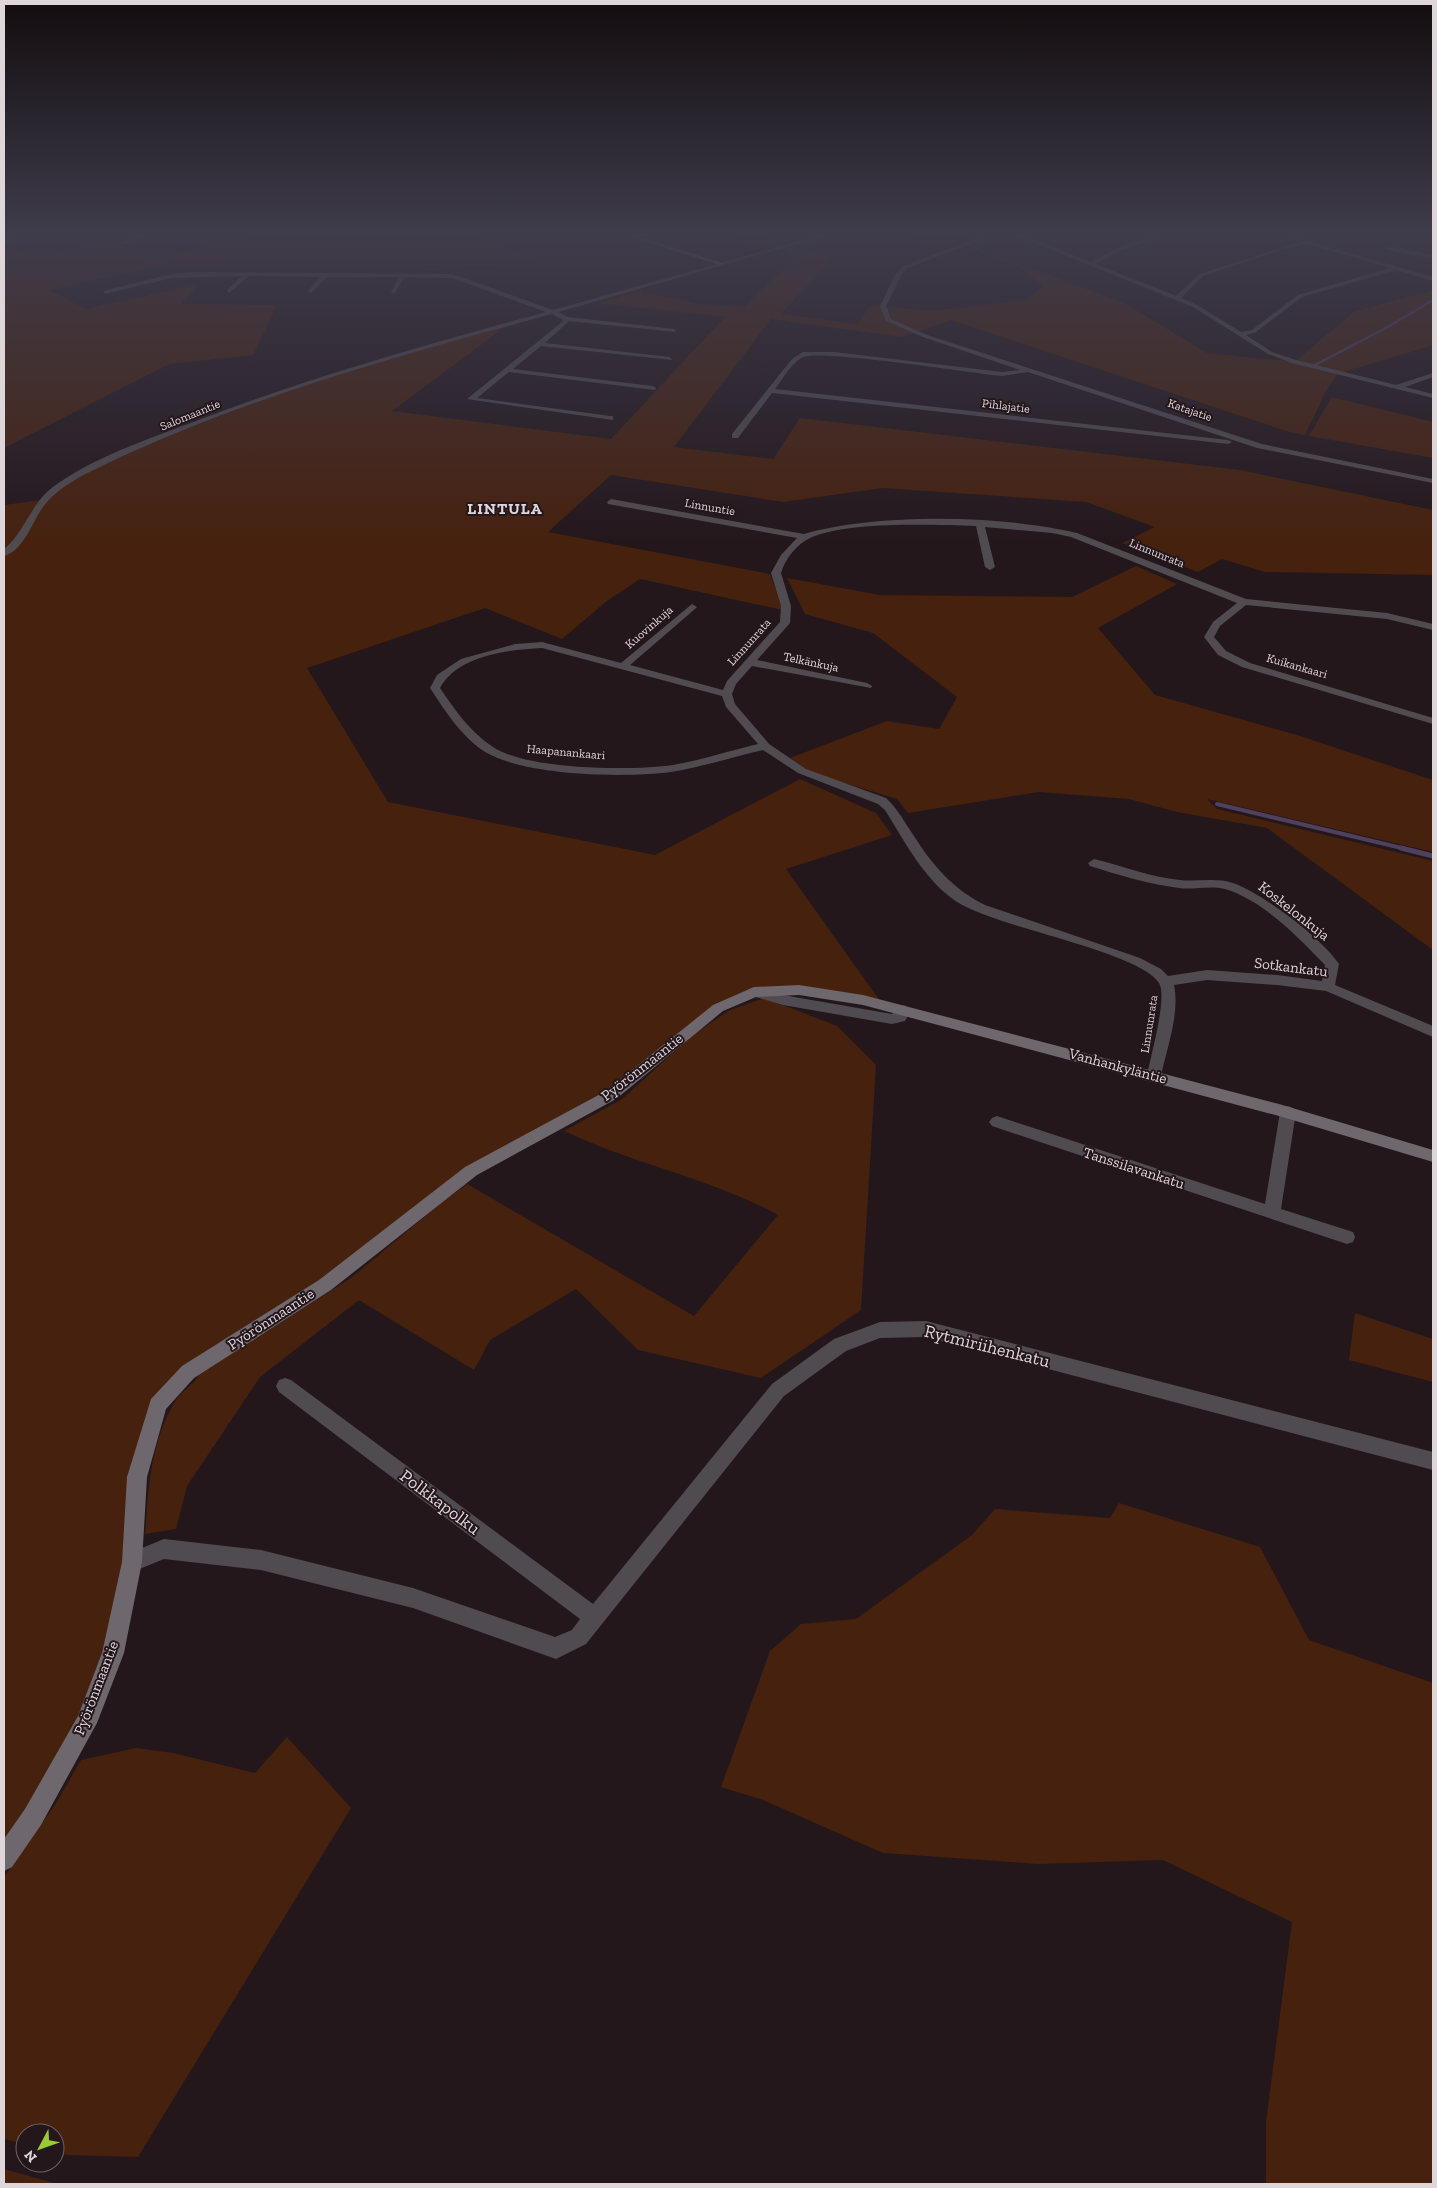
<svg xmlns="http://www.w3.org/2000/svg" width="1437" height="2188" font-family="'Zilla Slab',serif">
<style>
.green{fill:#46210e}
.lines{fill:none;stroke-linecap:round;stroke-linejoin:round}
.stream-far2{stroke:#4f405e;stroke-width:2.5}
.stream-far1{stroke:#4f405e;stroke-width:4}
.stream{stroke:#4f405e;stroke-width:5}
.street{fill:#504b50;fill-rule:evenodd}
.secondary{fill:#6e676e;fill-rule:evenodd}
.labels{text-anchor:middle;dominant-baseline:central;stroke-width:4;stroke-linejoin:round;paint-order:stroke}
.far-street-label{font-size:12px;fill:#dfd6da;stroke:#23171c}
.street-label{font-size:15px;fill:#dfd6da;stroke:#23171c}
.far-district-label{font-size:16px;font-weight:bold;letter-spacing:1px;fill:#dfd6da;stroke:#23171c}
.near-street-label{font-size:18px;fill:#dfd6da;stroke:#23171c}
</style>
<rect width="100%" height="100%" fill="#23171c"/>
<g class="green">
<polygon points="260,236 471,236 531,257 493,266 182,261 164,264 152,259"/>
<polygon points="731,236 763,236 781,242 764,246"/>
<polygon points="907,236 974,236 939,248"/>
<polygon points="107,243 118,244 164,265 49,290 86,309 199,284 181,304 277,305 253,355 169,364 4,448 4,248 40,256"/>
<path d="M967 244 1126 304 1207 353 1294 362 1354 312 1433 290V345L1337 374 1327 389 1305 435 1289 432 951 320 902 337 771 319 674 447 773 459 800 418 1240 470 1433 510V575L1265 572 1222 559 1198 572 1122 543 1155 527 1086 502 882 488 783 502 611 475 548 532 770 574 783 610 640 579 607 601 562 639 485 608 307 668 388 802 655 855 800 779 876 813 892 835 786 869 883 1005 799 990 754 992 718 1008 611 1095 471 1171 213 1365 351 1278 440 1204 467 1184 694 1316 778 1215C710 1178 633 1164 564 1131L622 1099 694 1034 730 1010 765 998 837 1026 876 1065 861 1310 761 1378 638 1350 576 1289 490 1340 474 1370 359 1300 260 1377 187 1486 176 1529 145 1534C149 1487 150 1442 176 1400 182 1391 194 1384 199 1375L158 1405 113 1653 33 1817 4 1859V505L42 500 83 473 152 442 319 378 513 321 392 411 611 439 725 317 597 303 640 291 697 304 744 307 794 259 783 250 794 246 833 258 781 314 857 324 871 305 931 311 1027 300 1043 286 1020 268 964 245Z"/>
<polygon points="1332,397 1433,422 1433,458 1309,436"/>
<polygon points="1136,566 1177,584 1098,628 1155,695 1297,735 1433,780 1433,852 1207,799 1217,809 1433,861 1433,950 1267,828 1177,812 1129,799 1039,792 908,813 897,799 812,773 790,758 887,721 939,729 957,697 873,633 805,614 787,578 880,595 1072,597"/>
<polygon points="1355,1313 1433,1339 1433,1382 1349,1360"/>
<polygon points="1119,1503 1260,1547 1309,1640 1433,1683 1433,2184 1266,2184 1266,2122 1292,1922 1163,1860 1038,1864 883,1853 763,1800 721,1787 770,1651 801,1624 856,1619 972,1535 995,1509 1110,1518"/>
<polygon points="287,1737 351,1808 138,2157 67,2155 55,2152 55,2133 25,2133 25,2144 4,2139 4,1877 55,1805 81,1760 136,1748 173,1753 255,1773"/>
<polygon points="4,2169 54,2183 90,2184 4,2184"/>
</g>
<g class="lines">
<polyline class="stream-far2" points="1313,366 1386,328 1433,300"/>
<polyline class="stream-far1" points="1217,804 1406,849"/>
<polyline class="stream" points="1401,848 1433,856"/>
<g class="street">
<polygon points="13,236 23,236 4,243 4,239"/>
<polygon points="135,236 144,236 122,245 117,244"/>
<path d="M816 236H826L558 312 568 317 674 329 676 332 569 321 545 343 670 357 672 360 541 346 513 369 652 386 656 388 655 390 509 372 477 398 610 416H613V420L467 399 562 322 563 320 552 314C402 355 249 396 108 463 83 475 54 488 39 513 31 527 21 552 4 556V549C25 532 31 503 53 487 94 457 148 439 196 421 311 377 428 344 546 312L452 278 405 277 394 294 391 292 399 277H327L311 293 308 291 320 277 249 276 229 293 227 290 242 276 172 278 105 294 103 291 172 274 193 272 453 274 553 310Z"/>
<path d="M983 236H992L907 268 901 276 886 306 891 319 927 335 1262 444 1433 479V483L1257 448 1028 372 1002 376C973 373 819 349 803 357 791 363 783 379 775 389L1228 440 1232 442 1228 444 772 393 738 438H732V434L792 359 803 352H834L1002 372 1020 370 923 337 886 321 880 306 895 275 903 266Z"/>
<path d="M1017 236H1026L1091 262C1113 250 1139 236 1165 236L1122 250 1096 264 1176 296 1199 274 1300 242 1281 236H1291L1433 277V281L1396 270 1302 297 1256 332 1246 335 1272 352 1296 360 1396 385 1433 373V377L1405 387 1433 394V398L1292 363 1268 354 1193 307ZM1307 244 1390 268 1298 295 1252 330 1241 332 1197 305 1181 298 1203 276 1284 249Z"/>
<polygon points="1387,246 1433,255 1433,259 1385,249"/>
<path d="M611 499 804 534C877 513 1003 515 1077 533L1246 599 1387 613 1433 624V630L1387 619 1246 605 1220 626 1214 637 1226 651 1250 663 1433 718V724L1242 667 1218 655 1204 637 1213 622 1237 603 1071 537 1052 533 985 527 995 567 990 570 985 567 976 526C932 525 849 521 810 538 797 544 785 559 781 573L791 606 790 623 757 660 867 683 872 686 871 688 752 666 736 684 732 694 735 704 769 744 806 769 886 798C898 809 905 823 914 836 933 866 953 889 985 905L1140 958 1161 969 1168 976 1207 970 1277 975 1322 981 1325 965C1298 937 1264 901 1225 889 1210 885 1194 890 1179 888 1149 884 1118 875 1090 866L1088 863 1094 859C1123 866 1150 877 1180 880 1198 882 1215 877 1233 883 1262 893 1322 938 1339 964L1335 985 1433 1026V1037L1326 991 1277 985 1207 980 1174 985C1180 1014 1167 1047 1161 1076L1159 1080H1149L1147 1076C1150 1058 1168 997 1159 983 1138 951 998 928 957 902 925 881 905 842 885 810L878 804 798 773 763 750C733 757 702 767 671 772 624 778 528 776 487 753 463 739 445 711 430 688L437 675 461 659 515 644 542 642 621 663 692 604 697 607 695 609 630 665 723 690 727 681 780 622 781 606 771 573 781 555 797 538 608 504 607 502ZM542 648 722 696 726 707 758 744C729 751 701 760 673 765 631 771 528 770 493 747 471 733 454 709 440 688 458 655 508 650 542 648Z"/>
<polygon points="754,987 783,995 892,1014 899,1007 904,1005 911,1010 905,1021 892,1024 783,1005 749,995 747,992 749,989"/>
<polygon points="1288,1106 1293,1108 1296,1112 1281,1209 1353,1232 1355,1237 1353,1242 1347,1244 992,1126 989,1122 992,1118 997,1116 1265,1204 1280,1112 1283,1108"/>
<polygon points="926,1321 1433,1452 1433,1470 926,1337 880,1338 846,1351 784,1396 586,1644 556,1659 413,1608 261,1570 164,1559 132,1572 125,1569 122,1562 125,1555 164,1539 261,1550 413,1588 555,1637 572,1630 580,1619 279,1392 276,1386 279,1380 285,1378 291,1380 593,1604 772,1384 834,1339 880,1322"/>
</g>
<g class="secondary">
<polygon points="628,236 638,236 725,264 720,265"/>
<polygon points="799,985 863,995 1279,1104 1433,1150 1433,1162 1279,1116 863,1005 799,995 756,997 723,1011 616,1099 477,1175 331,1290 194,1378 166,1409 147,1477 142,1562 124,1653 97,1723 41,1825 12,1867 4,1871 4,1839 25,1809 78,1716 102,1653 122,1562 127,1477 151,1399 182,1366 319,1280 465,1167 606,1091 713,1005 754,987"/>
</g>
</g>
<linearGradient id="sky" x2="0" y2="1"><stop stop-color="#130d0f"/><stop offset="0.43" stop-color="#3f3c4b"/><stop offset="1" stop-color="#3f3c4b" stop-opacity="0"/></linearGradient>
<rect width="1437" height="543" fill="url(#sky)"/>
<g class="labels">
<g class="far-street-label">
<text transform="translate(1006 406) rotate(7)">Pihlajatie</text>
<text transform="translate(1190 410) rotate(19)">Katajatie</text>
<text transform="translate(190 415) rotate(-22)">Salomaantie</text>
<text transform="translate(710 507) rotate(10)">Linnuntie</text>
<text transform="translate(1157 553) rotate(22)">Linnunrata</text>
<text transform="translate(649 627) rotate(-41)">Kuovinkuja</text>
<text transform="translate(749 642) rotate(-48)">Linnunrata</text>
<text transform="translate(811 662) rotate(12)">Telkänkuja</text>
<text transform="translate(1297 666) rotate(16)">Kuikankaari</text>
<text transform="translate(566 752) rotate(5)">Haapanankaari</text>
<text transform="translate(1149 1024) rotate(-81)">Linnunrata</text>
</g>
<g class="street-label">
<text transform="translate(1294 911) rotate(38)">Koskelonkuja</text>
<text transform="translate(1291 967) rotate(7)">Sotkankatu</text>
<text transform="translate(1118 1066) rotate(15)">Vanhankyläntie</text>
<text transform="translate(642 1067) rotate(-38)">Pyörönmaantie</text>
<text transform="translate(1134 1168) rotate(18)">Tanssilavankatu</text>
<text transform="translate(271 1319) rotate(-33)">Pyörönmaantie</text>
<text transform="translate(96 1688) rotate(-69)">Pyörönmaantie</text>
</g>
<g class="far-district-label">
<text x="505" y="508">LINTULA</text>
</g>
<g class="near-street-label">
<text transform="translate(987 1346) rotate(14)">Rytmiriihenkatu</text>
<text transform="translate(440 1502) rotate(37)">Polkkapolku</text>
</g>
</g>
<rect width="1437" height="2188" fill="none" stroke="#dfd6da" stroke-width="10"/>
<g transform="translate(40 2148) rotate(229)"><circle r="24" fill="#23171c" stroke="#6e6368"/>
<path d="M0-4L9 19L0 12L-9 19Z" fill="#99cb36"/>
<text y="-8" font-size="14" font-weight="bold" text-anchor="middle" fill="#dfd6da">N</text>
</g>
</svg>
